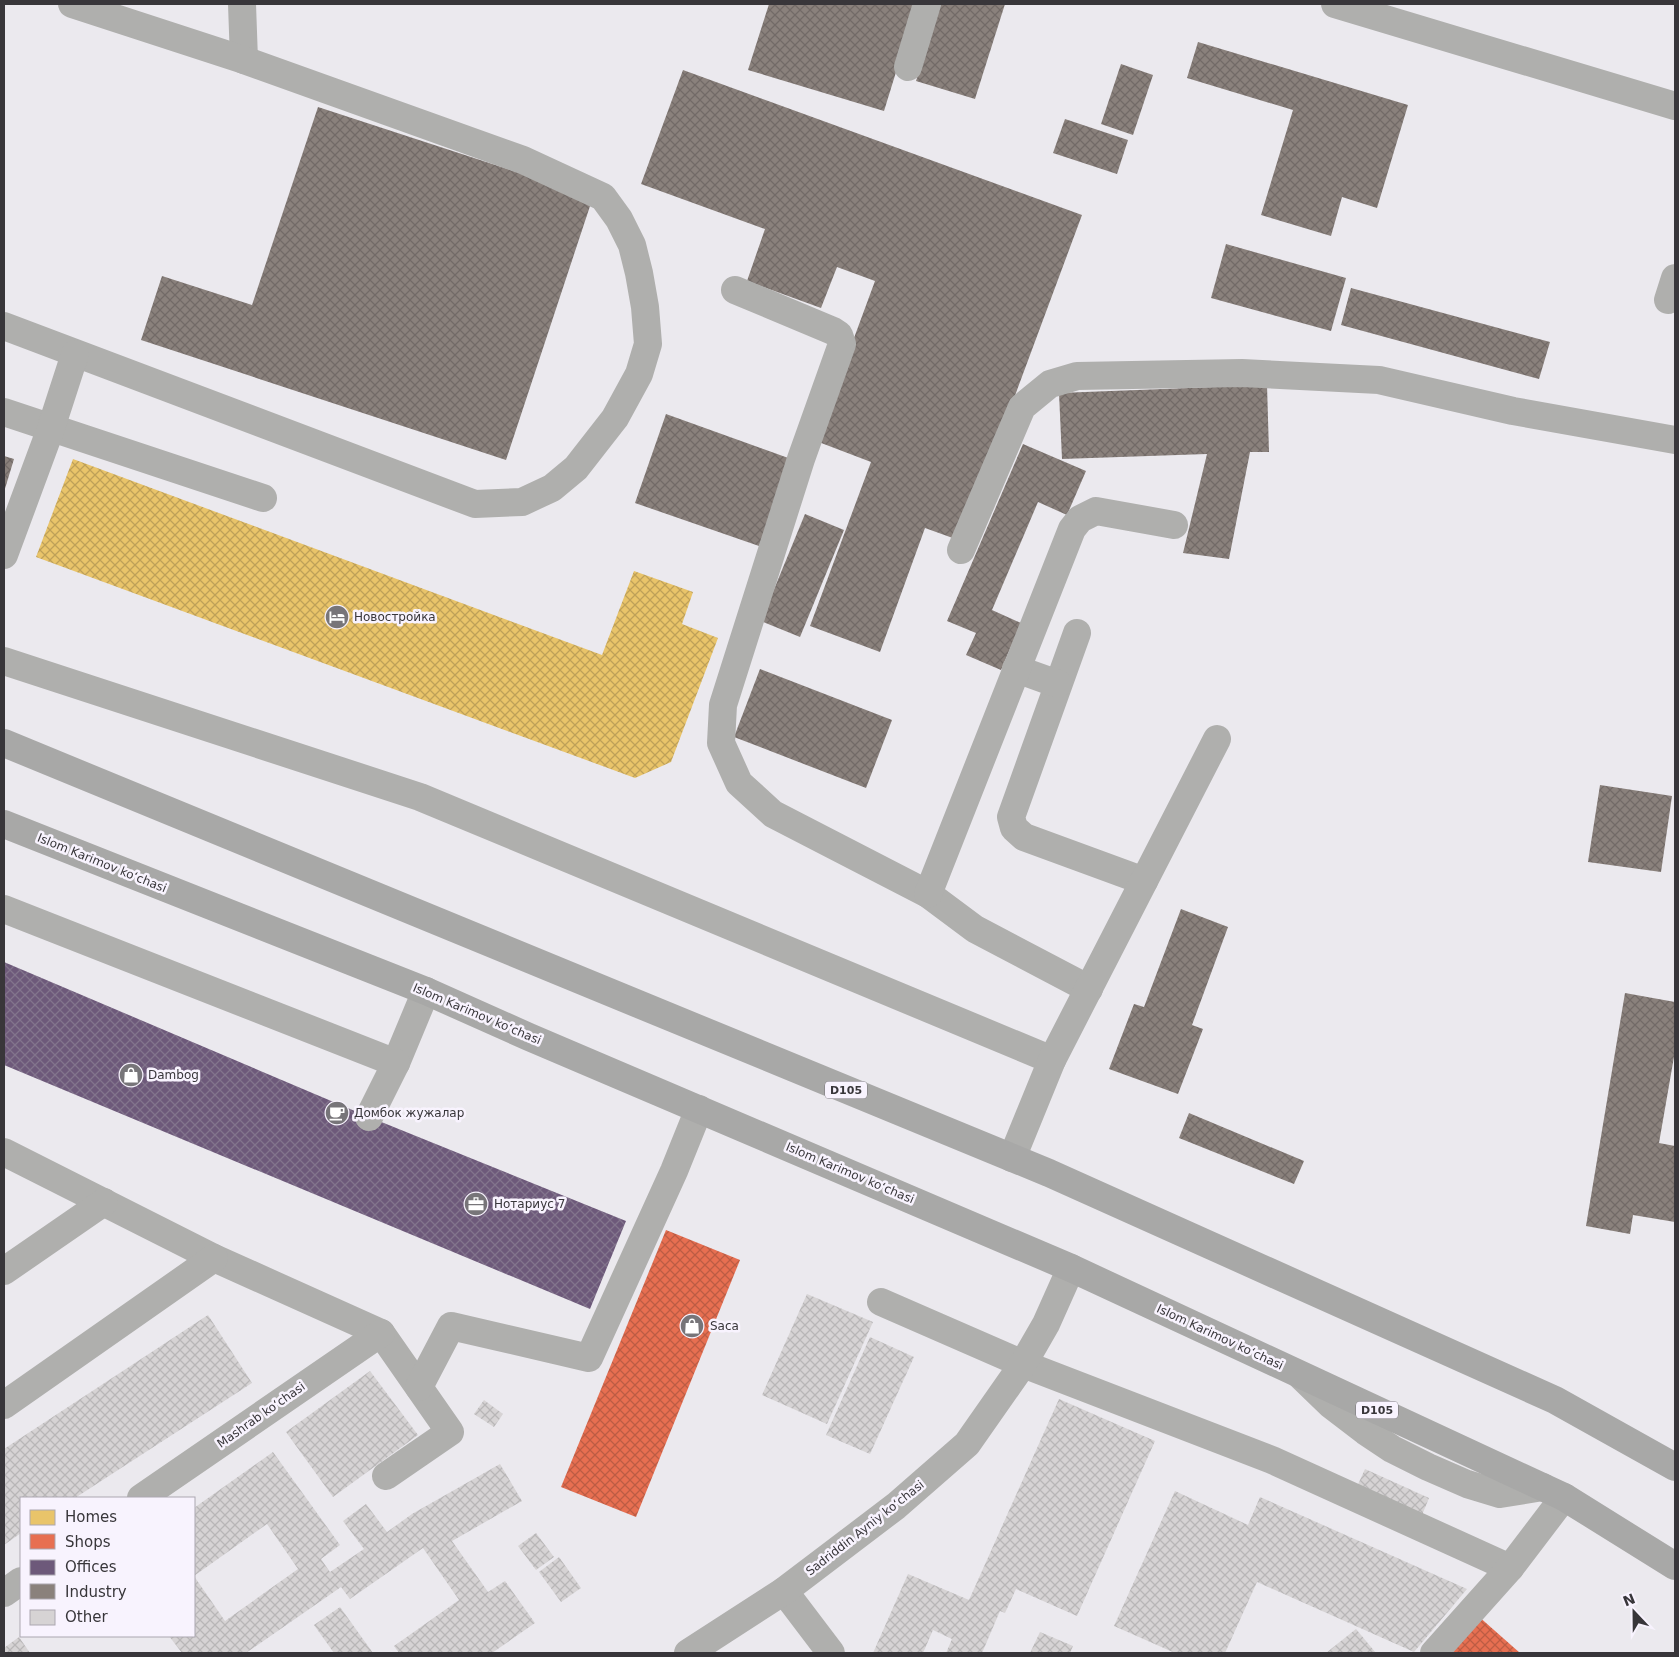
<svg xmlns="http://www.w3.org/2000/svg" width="1679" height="1657" font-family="'DejaVu Sans',sans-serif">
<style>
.homes{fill:url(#homes-cross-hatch)}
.shops{fill:url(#shops-cross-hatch)}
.offices{fill:url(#offices-cross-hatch)}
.industry{fill:url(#industry-cross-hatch)}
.building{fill:url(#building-cross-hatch)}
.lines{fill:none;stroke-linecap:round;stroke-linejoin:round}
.minor{stroke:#afafad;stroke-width:28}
.major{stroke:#a8a8a7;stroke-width:28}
.labels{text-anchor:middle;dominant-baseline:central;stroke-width:5;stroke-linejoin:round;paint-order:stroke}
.shield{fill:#f8f3fe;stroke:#726f75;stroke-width:1}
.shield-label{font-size:11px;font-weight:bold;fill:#38363a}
.poi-label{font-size:12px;fill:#38363a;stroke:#f8f3fe;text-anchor:start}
.street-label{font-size:12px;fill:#38363a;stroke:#f8f3fe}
</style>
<defs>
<pattern id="homes-cross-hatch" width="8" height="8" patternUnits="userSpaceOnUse" patternTransform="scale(1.25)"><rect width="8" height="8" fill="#e9c46a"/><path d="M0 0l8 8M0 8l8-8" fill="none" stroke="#bea058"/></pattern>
<pattern id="shops-cross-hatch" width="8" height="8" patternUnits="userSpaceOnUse" patternTransform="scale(1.25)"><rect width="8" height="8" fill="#e76f51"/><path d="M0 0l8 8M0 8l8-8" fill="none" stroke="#bc5c44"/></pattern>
<pattern id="offices-cross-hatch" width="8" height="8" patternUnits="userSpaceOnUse" patternTransform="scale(1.25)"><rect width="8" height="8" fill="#6d597a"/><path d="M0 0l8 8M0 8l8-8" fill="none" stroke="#82748c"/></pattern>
<pattern id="industry-cross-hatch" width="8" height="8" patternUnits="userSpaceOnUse" patternTransform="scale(1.25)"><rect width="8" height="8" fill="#8a817c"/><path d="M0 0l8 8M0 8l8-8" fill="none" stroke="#726a67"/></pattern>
<pattern id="building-cross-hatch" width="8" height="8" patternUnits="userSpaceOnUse" patternTransform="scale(1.25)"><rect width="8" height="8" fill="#d6d3d4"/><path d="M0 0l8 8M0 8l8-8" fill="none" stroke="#b8b6b7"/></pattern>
</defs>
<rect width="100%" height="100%" fill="#ebe9ee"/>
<polygon class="homes" points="73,459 602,655 634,571 693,592 682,624 718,638 671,762 635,778 36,557"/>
<g class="shops">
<polygon points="666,1230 740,1260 636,1517 561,1487"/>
<polygon points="1477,1615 1520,1653 1443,1653"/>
</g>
<polygon class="offices" points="4,962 369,1117 626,1221 590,1309 4,1065"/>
<g class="industry">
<polygon points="769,4 917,4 884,111 748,70"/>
<polygon points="941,4 1005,4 975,99 916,81"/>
<polygon points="1198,42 1408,105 1377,208 1342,197 1331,236 1261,215 1293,110 1187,78"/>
<polygon points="1121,64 1153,75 1133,135 1101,124"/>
<polygon points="683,70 1082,215 961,541 925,528 880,652 810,626 871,462 816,441 875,281 837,267 821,308 747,281 765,229 641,184"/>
<polygon points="318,107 593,197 506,460 141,340 162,276 252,305"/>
<polygon points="1065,119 1128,140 1117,174 1053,153"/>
<polygon points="1226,244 1346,278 1331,331 1211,298"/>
<polygon points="1351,288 1550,342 1539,379 1341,325"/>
<polygon points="1267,385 1269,452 1250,452 1229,559 1183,553 1207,454 1062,459 1059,393"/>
<polygon points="666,414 791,459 759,546 635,503"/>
<polygon points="1023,444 1086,471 1067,515 1038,502 992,610 1021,623 1001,670 966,655 976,633 947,621"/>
<polygon points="4,456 14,459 4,492"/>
<polygon points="805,514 844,530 800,637 761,621"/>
<polygon points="760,669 892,720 866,788 734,737"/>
<polygon points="1600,785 1672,796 1661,872 1588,862"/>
<polygon points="1181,909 1228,927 1192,1025 1203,1029 1178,1094 1109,1069 1134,1004 1144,1007"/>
<polygon points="1625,993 1675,1002 1675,1051 1659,1143 1675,1146 1675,1222 1633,1215 1630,1234 1586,1226"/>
<polygon points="1189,1113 1304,1161 1294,1184 1179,1138"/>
</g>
<g class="building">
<polygon points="807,1294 873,1322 827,1424 762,1395"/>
<polygon points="208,1315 252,1383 75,1498 21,1498 21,1533 4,1545 4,1449"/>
<polygon points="870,1337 914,1357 870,1454 826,1435"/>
<polygon points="370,1371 418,1435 333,1497 286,1432"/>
<polygon points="1059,1399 1155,1441 1077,1616 1016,1589 1005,1613 1000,1611 982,1653 946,1653 952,1639 933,1630 923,1653 873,1653 908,1574 969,1600"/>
<polygon points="484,1400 503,1414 494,1427 474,1414"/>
<polygon points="273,1452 340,1545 321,1559 330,1572 364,1549 343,1521 366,1504 387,1532 412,1514 500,1464 522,1501 452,1541 488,1592 505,1581 535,1623 492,1653 399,1653 394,1646 459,1600 423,1548 350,1599 341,1587 246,1653 182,1653 169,1636 194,1636 194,1576 225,1621 298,1569 267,1524 194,1576 194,1508"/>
<polygon points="1365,1469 1429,1498 1420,1520 1355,1491"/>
<polygon points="1175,1491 1248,1525 1260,1497 1467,1589 1414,1652 1257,1582 1225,1653 1175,1653 1114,1626"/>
<polygon points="536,1533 554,1557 536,1570 518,1546"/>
<polygon points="559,1557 581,1588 561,1602 539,1572"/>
<polygon points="340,1607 373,1653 334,1653 314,1625"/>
<polygon points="1356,1629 1376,1653 1326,1653"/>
<polygon points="1040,1632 1073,1646 1070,1653 1030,1653"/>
<polygon points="19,1637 30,1653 4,1653 4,1648"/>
</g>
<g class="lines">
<g class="minor">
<polyline points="242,4 244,60"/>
<polyline points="1335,4 1675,106"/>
<polyline points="908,67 927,4"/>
<polyline points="735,290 833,331 839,335 842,344 801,459 723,705 721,743 739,783 773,814 928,894 975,929 1089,989"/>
<polyline points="1668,300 1675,278"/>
<polyline points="4,326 475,504 522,502 552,488 576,468 615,418 639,374 648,344 645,307 639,273 632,245 619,219 603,197 523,160 244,60 72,4"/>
<polyline points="4,412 263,498"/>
<polyline points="961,550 1022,407 1050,384 1077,376 1242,373 1379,380 1513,411 1675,440"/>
<polyline points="4,555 51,428 75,354"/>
<polyline points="1077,633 1011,817 1014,828 1024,837 1144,881"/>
<polyline points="4,661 420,797 1052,1060"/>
<polyline points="1016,669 1058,684"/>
<polyline points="928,894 1072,529 1080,519 1096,511 1174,525"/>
<polyline points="4,909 396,1063 426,991"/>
<polyline points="369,1117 396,1063"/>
<polyline points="4,1152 214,1258 381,1333 450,1432 386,1476"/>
<polyline points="1012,1158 1052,1060 1217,739"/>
<polyline points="4,1271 104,1202"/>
<polyline points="881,1302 1023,1364 1272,1460 1510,1568"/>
<polyline points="1301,1376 1331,1405 1365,1431 1392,1449 1428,1467 1467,1484 1500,1494 1543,1487"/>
<polyline points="419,1387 451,1326 589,1358 674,1171 699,1109"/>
<polyline points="4,1405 214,1258"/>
<polyline points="141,1498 381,1333"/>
<polyline points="784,1591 831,1653"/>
<polyline points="4,1593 21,1581"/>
<polyline points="688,1653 784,1591 896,1506 967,1444 1023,1364 1046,1324 1071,1268"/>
<polyline points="1434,1653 1510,1568 1564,1497"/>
</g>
<g class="major">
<polyline points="4,743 1049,1173 1555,1400 1675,1467"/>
<polyline points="4,824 426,991 529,1037 1071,1268 1564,1497 1675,1566"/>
</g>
</g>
<defs>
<g id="hotel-disc" transform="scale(1.25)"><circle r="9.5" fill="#777579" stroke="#f8f3fe"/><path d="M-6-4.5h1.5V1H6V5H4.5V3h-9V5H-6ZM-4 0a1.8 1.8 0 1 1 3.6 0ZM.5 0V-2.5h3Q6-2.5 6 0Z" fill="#fff"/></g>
<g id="shop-disc" transform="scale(1.25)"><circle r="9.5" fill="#777579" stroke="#f8f3fe"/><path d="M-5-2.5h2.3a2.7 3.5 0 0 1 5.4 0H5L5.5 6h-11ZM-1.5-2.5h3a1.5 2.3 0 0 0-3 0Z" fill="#fff"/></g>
<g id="cafe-disc" transform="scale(1.25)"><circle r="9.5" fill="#777579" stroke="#f8f3fe"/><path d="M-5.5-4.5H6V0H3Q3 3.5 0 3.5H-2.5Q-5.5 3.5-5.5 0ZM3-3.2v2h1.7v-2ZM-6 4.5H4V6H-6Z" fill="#fff"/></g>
<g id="office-disc" transform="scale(1.25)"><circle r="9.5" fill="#777579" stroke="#f8f3fe"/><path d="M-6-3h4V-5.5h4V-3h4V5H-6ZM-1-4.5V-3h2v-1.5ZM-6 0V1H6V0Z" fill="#fff"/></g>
</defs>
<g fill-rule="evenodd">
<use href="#hotel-disc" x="337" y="617"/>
<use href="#shop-disc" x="131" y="1075"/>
<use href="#cafe-disc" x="337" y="1113"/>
<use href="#office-disc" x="476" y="1204"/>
<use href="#shop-disc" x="692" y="1326"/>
</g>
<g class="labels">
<g class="shield">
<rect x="825" y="1081.5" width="42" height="17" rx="4"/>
<rect x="1356" y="1401.5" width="42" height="17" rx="4"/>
</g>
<g class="shield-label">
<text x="846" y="1090">D105</text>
<text x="1377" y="1410">D105</text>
</g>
<g class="poi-label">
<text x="354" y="617">Новостройка</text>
<text x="148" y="1075">Dambog</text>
<text x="354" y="1113">Домбок жужалар</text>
<text x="494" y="1204">Нотариус 7</text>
<text x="710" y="1326">Saca</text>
</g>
<g class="street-label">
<text transform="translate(102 863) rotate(22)">Islom Karimov koʻchasi</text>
<text transform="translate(477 1014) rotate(23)">Islom Karimov koʻchasi</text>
<text transform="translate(850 1173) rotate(23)">Islom Karimov koʻchasi</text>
<text transform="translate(1220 1337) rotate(25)">Islom Karimov koʻchasi</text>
<text transform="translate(261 1415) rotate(-35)">Mashrab koʻchasi</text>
<text transform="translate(865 1528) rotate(-38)">Sadriddin Ayniy koʻchasi</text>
</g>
</g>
<rect width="1679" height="1657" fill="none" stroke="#38363a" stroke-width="10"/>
<rect x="20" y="1497" width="175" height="140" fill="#f8f3fe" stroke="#aba7b0"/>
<rect x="30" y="1510" width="25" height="15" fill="#e9c46a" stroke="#aba7b0"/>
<text x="65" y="1522" font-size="15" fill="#38363a">Homes</text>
<rect x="30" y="1534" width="25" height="15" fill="#e76f51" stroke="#aba7b0"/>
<text x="65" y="1547" font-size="15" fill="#38363a">Shops</text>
<rect x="30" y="1560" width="25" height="15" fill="#6d597a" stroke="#aba7b0"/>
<text x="65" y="1572" font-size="15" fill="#38363a">Offices</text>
<rect x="30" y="1584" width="25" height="15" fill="#8a817c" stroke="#aba7b0"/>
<text x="65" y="1597" font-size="15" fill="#38363a">Industry</text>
<rect x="30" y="1610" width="25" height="15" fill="#d6d3d4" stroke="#aba7b0"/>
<text x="65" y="1622" font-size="15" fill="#38363a">Other</text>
<g transform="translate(1634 1612) rotate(338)" stroke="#f8f3fe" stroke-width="4" paint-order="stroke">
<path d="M0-4L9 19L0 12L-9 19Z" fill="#38363a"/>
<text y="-8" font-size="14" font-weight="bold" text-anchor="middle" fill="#38363a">N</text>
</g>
</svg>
